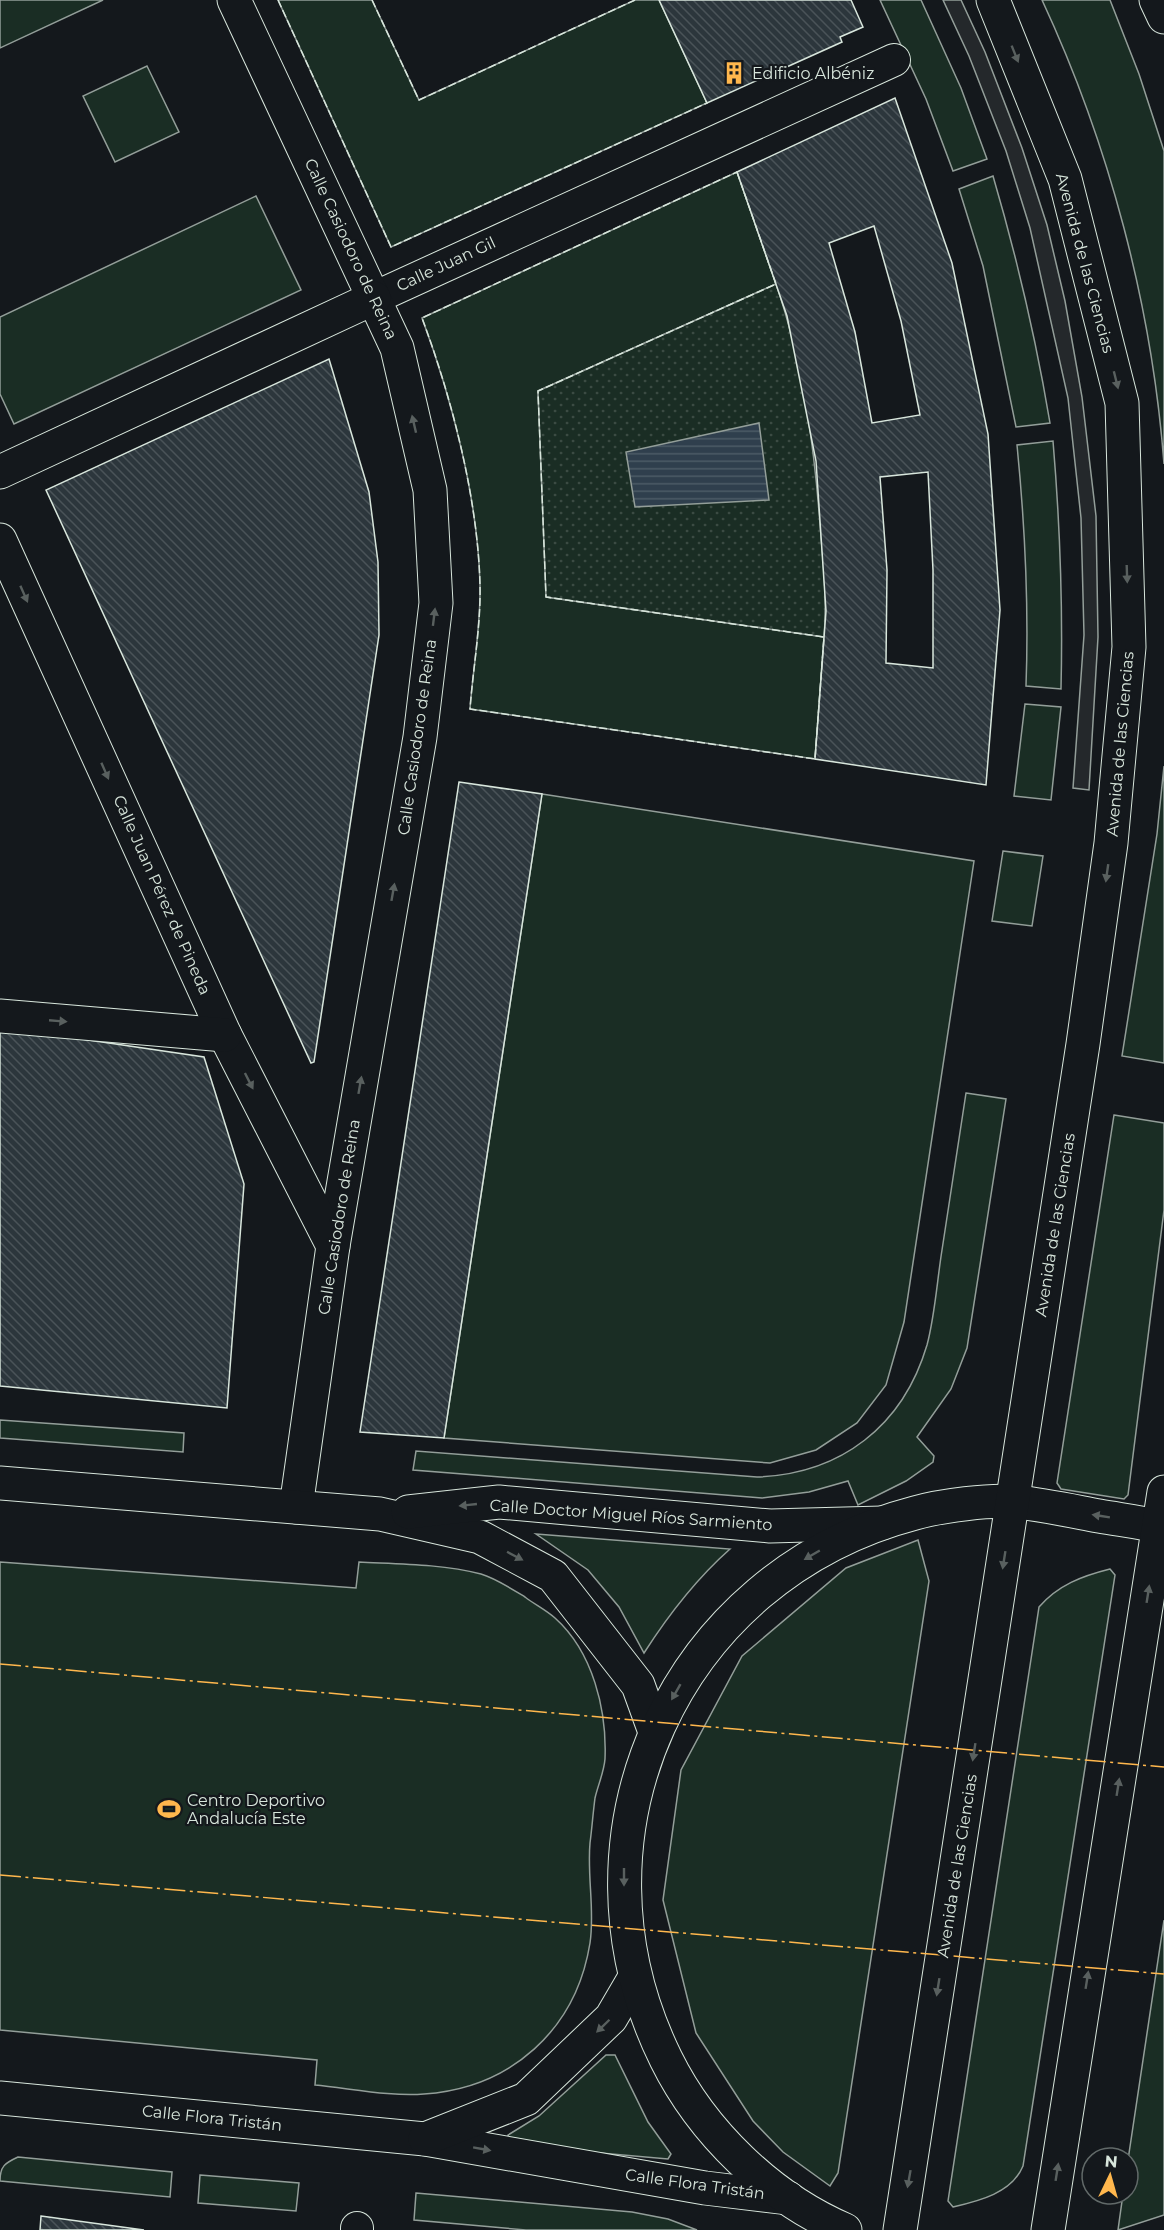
<svg xmlns="http://www.w3.org/2000/svg" width="1164" height="2230" font-family="Montserrat,sans-serif">
<style>
.green{fill:#1a2d24;stroke:#939e99;stroke-width:1.5}
.garden{fill:url(#garden-dots);stroke:#939e99;stroke-width:1.5}
.parking{fill:#24282b;stroke:#939e99;stroke-width:1.5}
.water{fill:url(#water-rules);stroke:#939e99;stroke-width:1.5}
.building{fill:url(#building-back-hatch);stroke:#d8e6dc;stroke-width:1.5;fill-rule:evenodd}
.lines{fill:none;stroke-linecap:round;stroke-linejoin:round}
.pedestrian-casing{stroke:#d8e6dc;stroke-width:34}
.minor-casing{stroke:#d8e6dc;stroke-width:35}
.tertiary-casing{stroke:#d8e6dc;stroke-width:35}
.secondary-casing{stroke:#d8e6dc;stroke-width:35}
.primary-casing{stroke:#d8e6dc;stroke-width:35}
.pedestrian{stroke:#14181c;stroke-width:32}
.minor{stroke:#14181c;stroke-width:33}
.tertiary{stroke:#14181c;stroke-width:33}
.secondary{stroke:#14181c;stroke-width:33}
.primary{stroke:#14181c;stroke-width:33}
.fence{stroke:#d8e6dc;stroke-width:1.5;stroke-dasharray:8 3;stroke-linecap:butt}
.power{stroke:#ffb74d;stroke-width:1.5;stroke-dasharray:21 4.5 3 4.5;stroke-linecap:butt}
.oneway{fill:#59605f}
.labels{text-anchor:middle;dominant-baseline:central;stroke-width:4.5;stroke-linejoin:round;paint-order:stroke}
.poi-label{font-size:16px;fill:#d8e6dc;stroke:#14181c;text-anchor:start}
.street-label{font-size:16px;fill:#d8e6dc;stroke:#14181c}
</style>
<defs>
<pattern id="garden-dots" width="8" height="8" patternUnits="userSpaceOnUse" patternTransform="scale(1.5)"><rect width="8" height="8" fill="#1a2d24"/><path d="M2 2h.1M6 6h.1" fill="none" stroke="#3b4b43" stroke-width="1.8" stroke-linecap="round"/></pattern>
<pattern id="water-rules" width="6" height="5" patternUnits="userSpaceOnUse" patternTransform="scale(1.5)"><rect width="6" height="5" fill="#2f3f4d"/><path d="M0 2.5h6" fill="none" stroke="#4c5b66"/></pattern>
<pattern id="building-back-hatch" width="6" height="6" patternUnits="userSpaceOnUse" patternTransform="scale(1.5)"><rect width="6" height="6" fill="#2c363c"/><path d="M-1 5l2 2M0 0l6 6M5-1l2 2" fill="none" stroke="#4a5358"/></pattern>
</defs>
<rect width="100%" height="100%" fill="#14181c"/>
<g class="green">
<polygon points="0,0 103,0 0,48"/>
<polygon points="278,0 372,0 419,100 635,0 659,0 707,103 391,247"/>
<polygon points="880,0 921,0 961,88 987,159 953,171 926,99"/>
<path d="M1042 0H1110L1139 74 1164 151V464C1152 306 1109 144 1042 0Z"/>
<polygon points="147,66 179,132 115,162 83,96"/>
<path d="M737 172 776 284 538 391 547 597 824 637 815 759 470 709C473 668 481 626 480 585 478 499 452 399 422 318Z"/>
<path d="M993 176C1017 258 1036 339 1050 423L1016 427 983 266 959 189Z"/>
<polygon points="256,196 301,290 14,424 0,394 0,317"/>
<path d="M1053 441C1060 524 1063 605 1061 689L1026 686C1029 605 1025 526 1017 445Z"/>
<polygon points="1025,704 1061,707 1051,800 1014,796"/>
<polygon points="1164,766 1164,1063 1122,1056 1157,834"/>
<polygon points="542,794 974,861 904,1322 886,1385 857,1423 816,1450 770,1463 444,1438"/>
<polygon points="1003,851 1043,856 1032,926 992,921"/>
<path d="M966 1093 1006 1099 967 1348 951 1389 917 1437 934 1456 933 1462 906 1481 858 1505 848 1481 809 1492 762 1498 413 1470 416 1451 757 1477C841 1474 903 1426 927 1345 935 1315 937 1281 942 1250 950 1198 958 1145 966 1093Z"/>
<polygon points="1114,1115 1164,1123 1164,1210 1128,1495 1124,1499 1061,1489 1057,1483"/>
<polygon points="0,1420 184,1433 183,1452 0,1438"/>
<path d="M536 1534 730 1549C695 1580 669 1614 644 1653L619 1607 588 1570Z"/>
<polygon points="918,1540 929,1581 838,2173 830,2186 783,2152 753,2121 696,2033 663,1900 681,1770 742,1656 846,1568"/>
<path d="M0 1562 356 1588 359 1562C399 1564 442 1564 481 1574 495 1578 512 1589 525 1597 534 1604 546 1610 555 1618 593 1652 607 1710 605 1759 604 1772 598 1785 595 1798 593 1813 592 1828 590 1843 587 1876 595 1911 590 1943 576 2030 511 2088 424 2094 392 2097 348 2088 315 2085L317 2060 0 2030Z"/>
<path d="M1110 1569 1115 1575 1023 2166C1012 2193 979 2201 953 2207L948 2201 1039 1607C1058 1585 1082 1576 1110 1569Z"/>
<polygon points="1164,1920 1164,2215 1118,2230 1123,2194 1128,2194 1128,2160"/>
<polygon points="606,2055 615,2055 648,2122 671,2154 668,2159 510,2145 508,2135 539,2116"/>
<path d="M18 2157 172 2172 170 2197 0 2181C0 2166 5 2163 18 2157Z"/>
<polygon points="200,2175 299,2183 296,2211 198,2203"/>
<polygon points="416,2193 632,2212 668,2219 697,2230 526,2230 414,2220"/>
</g>
<path class="garden" d="M776 284C804 365 815 452 821 537 824 570 827 603 824 637L546 597 538 391Z"/>
<polygon class="parking" points="943,0 961,0 985,52 1022,148 1047,225 1065,301 1082,397 1096,516 1098,637 1089,790 1073,788 1084,635 1081,518 1068,398 1030,228 1006,151 969,56"/>
<polygon class="water" points="759,423 769,500 635,507 626,452"/>
<g class="building">
<polygon points="659,0 851,0 863,27 840,37 842,42 707,103"/>
<path d="M895 98 952 263 988 434 1000 610 986 785 815 759 826 611 816 461 787 316 737 172ZM874 226 901 321 920 415 872 423 855 332 829 243ZM928 472 933 570V668L886 663 887 570 880 477Z"/>
<polygon points="329,359 369,492 378,562 379,635 314,1062 311,1063 46,490"/>
<polygon points="459,782 542,794 444,1438 360,1432"/>
<polygon points="0,1027 204,1057 244,1184 227,1408 0,1386"/>
<polygon points="41,2216 144,2230 40,2230"/>
</g>
<g class="lines">
<g class="pedestrian-casing">
<g id="pedestrian">
<polyline points="374,298 894,60"/>
<polyline points="357,2230 357,2228"/>
</g>
</g>
<g class="minor-casing">
<g id="minor">
<polyline points="234,0 397,348 430,490 436,603 420,737 333,1246 296,1507"/>
<polyline points="0,472 374,298"/>
<polyline points="0,540 225,1035 333,1246"/>
<polyline points="0,1016 225,1035"/>
</g>
</g>
<g class="tertiary-casing">
<g id="tertiary">
<polyline points="0,2098 425,2139 705,2188 788,2198"/>
<polyline points="425,2139 526,2099 611,2018 635,1977"/>
</g>
</g>
<g class="secondary-casing">
<g id="secondary">
<polyline points="0,1483 380,1514 480,1537 553,1576 638,1685 655,1732"/>
<polyline points="408,1512 499,1502 770,1526 882,1523"/>
</g>
</g>
<g class="primary-casing">
<g id="primary">
<polyline points="1156,0 1164,17"/>
<path d="M845 2230C770 2198 702 2132 666 2059 556 1836 674 1576 915 1513 940 1506 991 1499 1016 1502 1044 1505 1072 1511 1099 1516 1121 1520 1143 1522 1164 1528"/>
<polyline points="900,2230 1083,1044 1111,843 1129,647 1122,403 1065,179 993,0"/>
<polyline points="1048,2230 1164,1492"/>
</g>
</g>
<use href="#pedestrian" class="pedestrian"/>
<use href="#minor" class="minor"/>
<use href="#tertiary" class="tertiary"/>
<use href="#secondary" class="secondary"/>
<use href="#primary" class="primary"/>
<g class="fence">
<polyline points="278,0 391,247 707,103 706,101"/>
<polyline points="372,0 419,100 635,0"/>
<path d="M737 172 776 284 538 391 546 597 824 637 815 759 470 709C473 668 481 626 480 585 478 500 452 398 422 318Z"/>
</g>
<g class="power">
<polyline points="0,1664 1164,1767"/>
<polyline points="0,1875 1164,1974"/>
</g>
</g>
<defs><path id="oneway-solid" d="M-6-.8H1V-3.2L6.5 0L1 3.2V.8H-6Z" transform="scale(1.5)"/></defs>
<g class="oneway">
<use href="#oneway-solid" transform="translate(1015 54) rotate(68)"/>
<use href="#oneway-solid" transform="translate(1116 380) rotate(76)"/>
<use href="#oneway-solid" transform="translate(414 424) rotate(-103)"/>
<use href="#oneway-solid" transform="translate(1127 574) rotate(88)"/>
<use href="#oneway-solid" transform="translate(24 594) rotate(66)"/>
<use href="#oneway-solid" transform="translate(434 617) rotate(-83)"/>
<use href="#oneway-solid" transform="translate(105 771) rotate(66)"/>
<use href="#oneway-solid" transform="translate(1107 873) rotate(98)"/>
<use href="#oneway-solid" transform="translate(393 892) rotate(-80)"/>
<use href="#oneway-solid" transform="translate(58 1021) rotate(5)"/>
<use href="#oneway-solid" transform="translate(249 1081) rotate(63)"/>
<use href="#oneway-solid" transform="translate(360 1085) rotate(-80)"/>
<use href="#oneway-solid" transform="translate(468 1505) rotate(174)"/>
<use href="#oneway-solid" transform="translate(1101 1516) rotate(-171)"/>
<use href="#oneway-solid" transform="translate(812 1555) rotate(150)"/>
<use href="#oneway-solid" transform="translate(515 1556) rotate(28)"/>
<use href="#oneway-solid" transform="translate(1004 1560) rotate(99)"/>
<use href="#oneway-solid" transform="translate(1148 1594) rotate(-81)"/>
<use href="#oneway-solid" transform="translate(676 1692) rotate(120)"/>
<use href="#oneway-solid" transform="translate(974 1752) rotate(99)"/>
<use href="#oneway-solid" transform="translate(1118 1787) rotate(-81)"/>
<use href="#oneway-solid" transform="translate(624 1877) rotate(90)"/>
<use href="#oneway-solid" transform="translate(1087 1980) rotate(-81)"/>
<use href="#oneway-solid" transform="translate(938 1987) rotate(99)"/>
<use href="#oneway-solid" transform="translate(603 2026) rotate(136)"/>
<use href="#oneway-solid" transform="translate(482 2149) rotate(10)"/>
<use href="#oneway-solid" transform="translate(1057 2172) rotate(-81)"/>
<use href="#oneway-solid" transform="translate(909 2179) rotate(100)"/>
</g>
<defs>
<g id="building-bare" transform="scale(1.8)"><path d="M-4-6H4V6H1V3H-1V6H-4ZM-2.5-4.3h1.7v1.8h-1.7ZM.8-4.3h1.7v1.8H.8ZM-2.5-1h1.7V.8h-1.7ZM.8-1h1.7V.8H.8Z" fill="#ffb74d" stroke="#14181c" stroke-width="2.5" paint-order="stroke"/></g>
<g id="stadium-bare" transform="scale(1.8)"><path d="M0-5a6.5 5 0 1 0 0 10a6.5 5 0 1 0 0-10ZM-3.5-1.8h7v3.6h-7Z" fill="#ffb74d" stroke="#14181c" stroke-width="2.5" paint-order="stroke"/></g>
</defs>
<g fill-rule="evenodd">
<use href="#building-bare" x="734" y="73"/>
<use href="#stadium-bare" x="169" y="1809"/>
</g>
<g class="labels">
<g class="poi-label">
<text x="752" y="73">Edificio Albéniz</text>
<text x="187" y="1800">Centro Deportivo<tspan x="187" dy="18">Andalucía Este</tspan></text>
</g>
<g class="street-label">
<text transform="translate(351 249) rotate(65)">Calle Casiodoro de Reina</text>
<text transform="translate(1085 263) rotate(75)">Avenida de las Ciencias</text>
<text transform="translate(446 264) rotate(-25)">Calle Juan Gil</text>
<text transform="translate(417 737) rotate(-82)">Calle Casiodoro de Reina</text>
<text transform="translate(1120 744) rotate(-85)">Avenida de las Ciencias</text>
<text transform="translate(162 895) rotate(66)">Calle Juan Pérez de Pineda</text>
<text transform="translate(339 1217) rotate(-81)">Calle Casiodoro de Reina</text>
<text transform="translate(1055 1225) rotate(-81)">Avenida de las Ciencias</text>
<text transform="translate(631 1515) rotate(4)">Calle Doctor Miguel Ríos Sarmiento</text>
<text transform="translate(957 1866) rotate(-81)">Avenida de las Ciencias</text>
<text transform="translate(212 2118) rotate(6)">Calle Flora Tristán</text>
<text transform="translate(695 2184) rotate(8)">Calle Flora Tristán</text>
</g>
</g>
<g transform="translate(1110 2176) rotate(5)"><circle r="28" fill="#14181c" stroke="#626a69" stroke-width="1.5"/>
<path d="M0-4.5L10 22L0 15L-10 22Z" fill="#ffb74d"/>
<text y="-9" font-size="16" font-weight="bold" text-anchor="middle" fill="#d8e6dc">N</text>
</g>
</svg>
